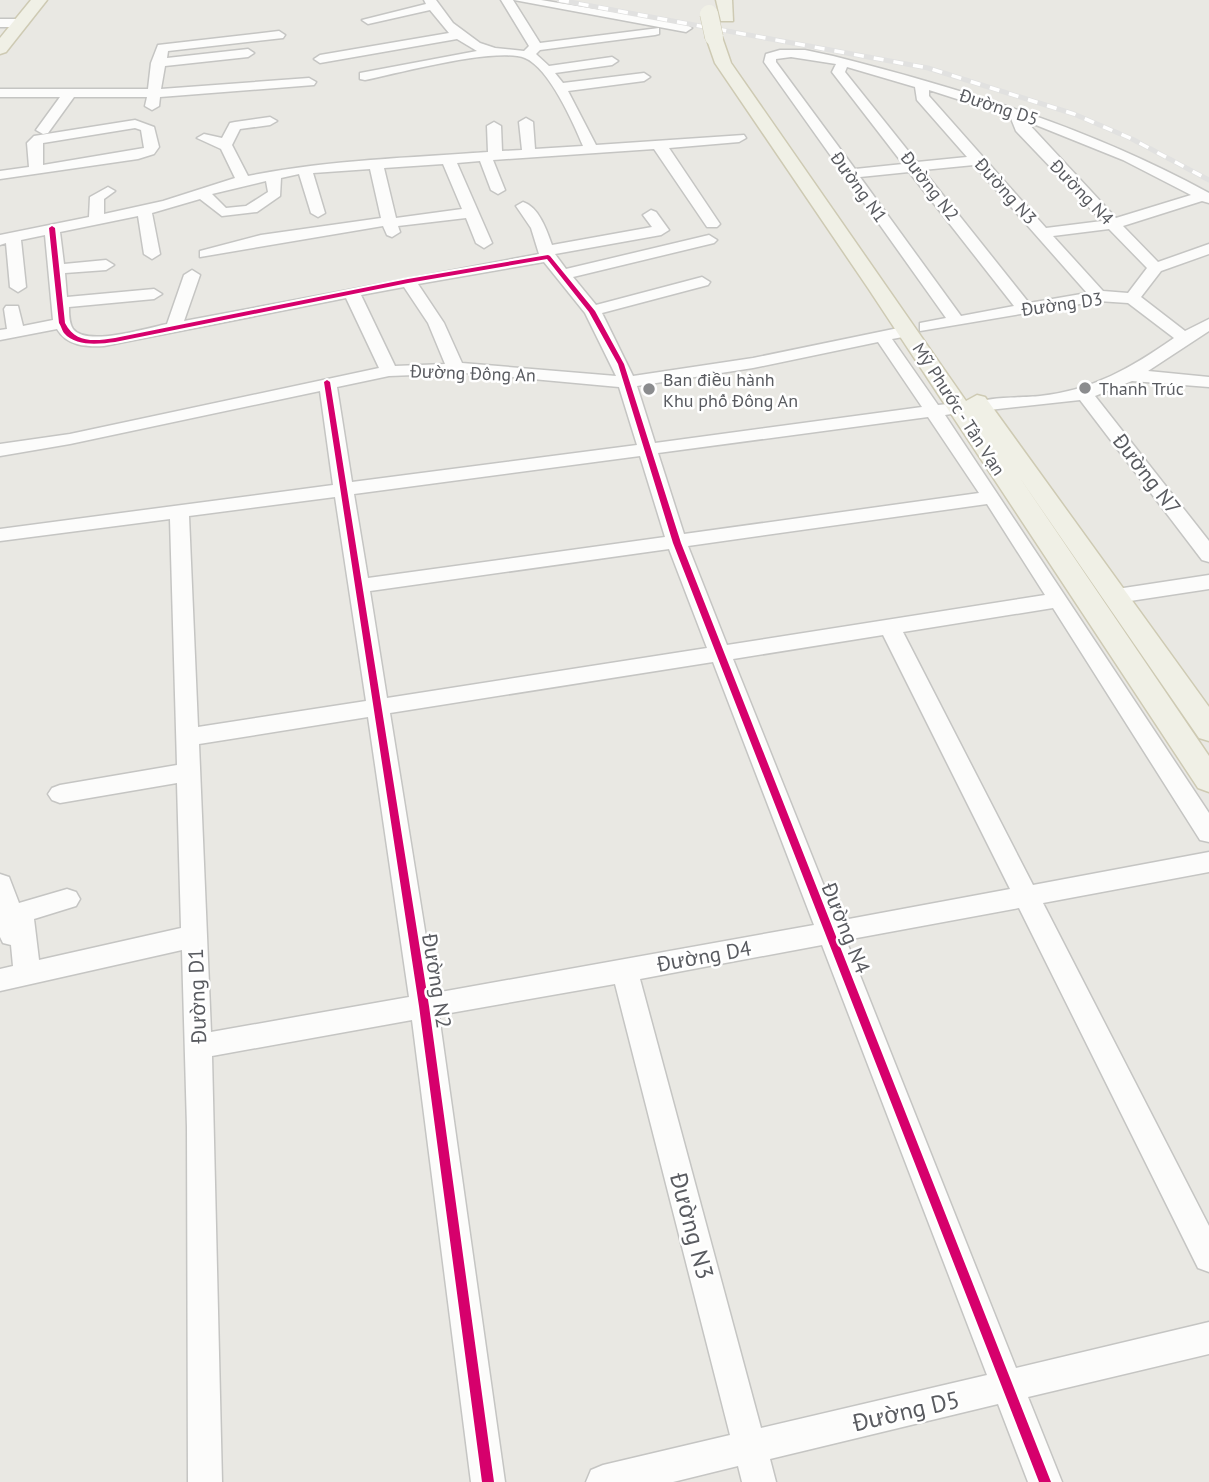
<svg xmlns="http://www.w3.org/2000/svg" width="1209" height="1482" font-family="'PT Sans',sans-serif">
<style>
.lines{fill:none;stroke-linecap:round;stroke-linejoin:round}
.minor-casing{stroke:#c5c5c3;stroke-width:3}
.major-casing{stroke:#cecab3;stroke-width:3}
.minor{fill:#fcfcfb;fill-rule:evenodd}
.major{fill:#f0f0e6;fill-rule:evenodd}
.rail-casing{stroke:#e1e1e0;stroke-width:5}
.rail{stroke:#fff;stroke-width:3.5;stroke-dasharray:10;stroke-linecap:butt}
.major-bridge-casing{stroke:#cecab3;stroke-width:19;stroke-linecap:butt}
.major-bridge{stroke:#f0f0e6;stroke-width:18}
.cycleway-casing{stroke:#fff;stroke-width:4}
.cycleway{fill:#d6006c;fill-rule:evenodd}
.poi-dot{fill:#8b8c8e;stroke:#fff;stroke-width:2.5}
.labels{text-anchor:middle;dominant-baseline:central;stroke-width:5;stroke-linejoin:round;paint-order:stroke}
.far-street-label{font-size:18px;fill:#595b60;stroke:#fff}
.far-poi-label{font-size:18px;fill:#595b60;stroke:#fff;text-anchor:start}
.street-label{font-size:21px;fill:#595b60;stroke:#fff}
.near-street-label{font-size:24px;fill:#595b60;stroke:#fff}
</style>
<rect width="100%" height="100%" fill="#e9e8e3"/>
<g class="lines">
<g class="minor-casing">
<g id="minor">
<path d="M424 0H436L453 23 480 43 495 48 524 51 529 46 501 0H513L540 43 659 28V34L655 35 540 50 536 54 549 66 612 57 618 61 612 65 555 73 563 83 644 73 650 77 644 81 568 91 596 145 744 135 746 138 739 142 669 148 720 224 717 227H707L654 149 493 160 505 190 498 194 491 190 480 161 457 163 492 243 484 248 476 243 466 218 398 226 400 232 392 237 387 235 383 226 200 257V251L261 235 381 218 370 169 313 173 325 213 318 217 311 213 299 174 281 178 280 196 257 212 222 216 200 199 152 213 160 254 152 259 144 254 138 216 60 232 64 264 106 260 114 265 106 270 65 273 67 297 154 289 162 294 154 299 69 307C69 314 69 323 73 329 87 347 147 328 167 324L184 275 192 270 200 275 184 321 539 254 531 228 516 206 523 202C539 207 547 231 552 245L652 227 643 215 651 210 656 212 669 230 661 235 555 254 566 269 709 235 717 240 714 243 573 277 596 305 702 277 710 282 708 285 602 313 633 376 753 358 908 326 914 327V335L892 339 938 405 958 403 967 408 964 412 945 415 1209 813V842L1200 840 1053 608 903 632 1033 885 1209 852V872L1043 903 1209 1226V1272L1198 1268 1019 908 846 940 1016 1368 1209 1322V1354L1028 1397 1062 1482H1028L998 1404 770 1459 776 1482H742L738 1466 673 1482H586L591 1470 603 1465 730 1435 615 984 439 1015 505 1482H471L412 1020 212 1056 222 1482H188L187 1127 182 950 0 991V969L13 966 11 945 3 943 0 937V874L9 877 19 903 67 889 76 892 80 899 76 906 34 919 39 960 181 928 177 783 60 803 52 800 48 794 52 788 60 785 177 765 170 519 0 541V529L333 485 320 391 70 444 0 456V444L70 434 379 368 346 298 104 346C86 347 67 346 57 329L0 340V330L7 329 4 309 6 306H18L23 326 53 320 45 235 21 240 26 287 18 292 10 287 6 243 0 245V235L89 217 90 197 108 187 115 191 104 199V214L163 201 235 178 221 149 197 138 204 134 222 138 230 123 235 122 270 117 277 121 270 125 240 129 232 145 248 176C328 160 407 158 488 152L487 126 494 122 501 126 502 151 522 150 519 122 526 118 533 122 535 149 583 146C573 122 549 68 525 58 495 47 400 73 365 80L360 79V73L477 51 457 39 320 63 314 59 320 55 449 33 430 10 368 24 362 20 426 4ZM443 164 462 209 396 218 384 168ZM266 181 268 192 246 206 226 208 212 194ZM544 262 585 313 616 376 462 363 444 323 418 284ZM404 287 428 323 445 364 395 366 361 295ZM878 342 922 407 655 443 637 386 753 368ZM466 373 619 387 637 445 352 482 337 387 389 376ZM928 417 979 493 684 534 658 453ZM640 456 665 537 368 578 354 494ZM335 497 366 701 198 727 189 516ZM987 504 1045 595 727 645 688 546ZM669 549 707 648 387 698 370 591ZM883 635 1010 889 838 921 733 659ZM713 662 814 925 435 993 390 713ZM368 717 409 997 211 1032 199 744ZM822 945 987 1375 761 1428 640 979Z"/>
<polygon points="514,0 541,0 686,24 692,28 686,32"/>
<polygon points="0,19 21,19 27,23 21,27 0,27"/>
<polygon points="279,31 285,35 283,38 168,51 167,58 248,49 254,53 248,57 165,66 161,89 309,78 316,82 314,85 160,97 159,106 152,110 145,106 147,97 74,97 48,133 43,134 36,130 60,97 0,97 0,89 148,89 151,63 158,45"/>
<path d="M780 50H805L833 56C963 89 1090 128 1209 193V203L1202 201 1123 226 1158 262 1209 244V254L1161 271 1141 297 1185 331 1209 319V331L1148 371 1209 377V387L1132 381 1095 396 1209 541V562L1202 560 1080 400 980 411 971 406C980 396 1025 398 1040 396 1093 390 1131 368 1174 338L1128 303 1098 301 920 331V323L946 318 764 62 766 54ZM791 57 836 64 832 72 903 164 855 169 776 62V59ZM847 67 915 87 917 100 967 157 917 162 845 72ZM929 90 1010 116 1016 131 1102 221 1046 228 929 96ZM1026 121 1123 160 1191 195 1116 218ZM974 165 1087 293 1029 303 923 170ZM909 172 1014 306 961 316 860 177ZM1109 229 1147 268 1128 293 1103 291 1053 236Z"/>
<path d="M135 120 154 127 159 147 154 154 138 159 0 179V171L29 167 27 143 34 136ZM135 128 141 130 144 148 43 165V143Z"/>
<polygon points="1209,575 1209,589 1117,603 1107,596 1117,589"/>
</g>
</g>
<g class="major-casing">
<g id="major">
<polygon points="31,0 47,0 6,52 0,54 0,38"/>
<polygon points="716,0 732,0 733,21 721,21"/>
<polygon points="714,32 722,37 731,63 966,401 977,395 985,397 1209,707 1209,741 1199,738 1020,478 1209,756 1209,792 1198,788 868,288 715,63 706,37"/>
</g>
</g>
<use href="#minor" class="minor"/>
<use href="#major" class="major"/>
<g class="rail-casing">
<polyline id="rail" points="559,0 928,68 1074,114 1132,139 1209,180"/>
</g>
<use href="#rail" class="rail"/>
<g class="major-bridge-casing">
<polyline id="major-bridge" points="709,14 714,37"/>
</g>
<use href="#major-bridge" class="major-bridge"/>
<g class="cycleway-casing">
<g id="cycleway">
<path d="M52 226 55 228 65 323C76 344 95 341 115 338L408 279 548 255 550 256 595 311 624 364 681 543 1051 1482H1039L673 543 618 364 589 312 547 259 408 283 115 342C99 344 76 347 64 333 63 332 60 324 59 323L49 228Z"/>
<polygon points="327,380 330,382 429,1006 494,1482 482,1482 419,1006 324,382"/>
</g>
</g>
<use href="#cycleway" class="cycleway"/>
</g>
<g class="poi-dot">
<circle cx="1085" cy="388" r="7"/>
<circle cx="649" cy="389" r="7"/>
</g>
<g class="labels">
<g class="far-street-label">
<text transform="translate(999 107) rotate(18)">Đường D5</text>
<text transform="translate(930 186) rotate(52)">Đường N2</text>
<text transform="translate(859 187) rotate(54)">Đường N1</text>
<text transform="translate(1006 191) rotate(48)">Đường N3</text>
<text transform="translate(1082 192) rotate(46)">Đường N4</text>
<text transform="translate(1062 304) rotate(-8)">Đường D3</text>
<text transform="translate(473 373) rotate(2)">Đường Đông An</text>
<text transform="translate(959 409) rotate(57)">Mỹ Phước - Tân Vạn</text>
</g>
<g class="far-poi-label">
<text x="663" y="379">Ban điều hành<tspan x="663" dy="21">Khu phố Đông An</tspan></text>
<text x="1099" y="388">Thanh Trúc</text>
</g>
<g class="street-label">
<text transform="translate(1147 474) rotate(52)">Đường N7</text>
<text transform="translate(846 928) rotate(68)">Đường N4</text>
<text transform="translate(704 956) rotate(-10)">Đường D4</text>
<text transform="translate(437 981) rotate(81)">Đường N2</text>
<text transform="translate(197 996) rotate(-92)">Đường D1</text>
</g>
<g class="near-street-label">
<text transform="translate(692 1226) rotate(75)">Đường N3</text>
<text transform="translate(906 1411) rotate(-13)">Đường D5</text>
</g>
</g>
</svg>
